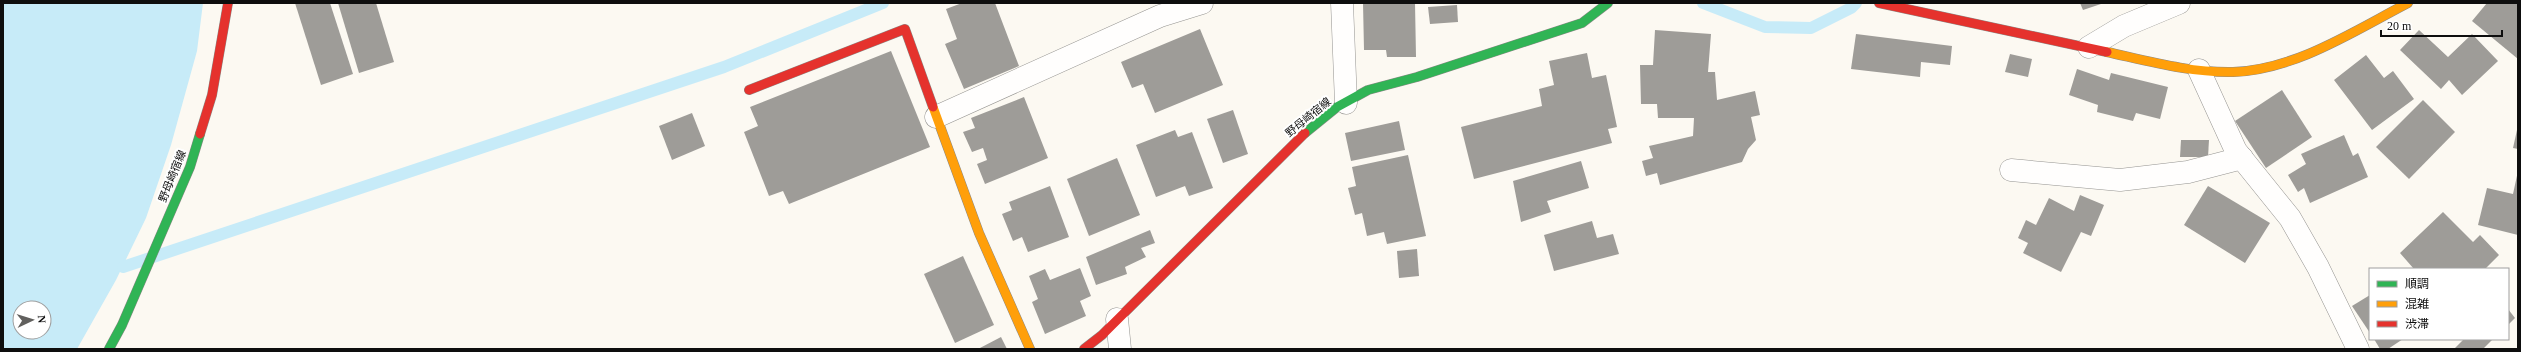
<svg xmlns="http://www.w3.org/2000/svg" width="2521" height="352" font-family="'Times New Roman','Noto Sans JP',serif">
<style>
.water{fill:#c7ebf8;fill-rule:evenodd}
.lines{fill:none;stroke-linecap:round;stroke-linejoin:round}
.stream{stroke:#c7ebf8;stroke-width:12}
.building{fill:#9e9c98}
.street-casing{stroke:#959491;stroke-width:23}
.fast-casing{stroke:#8c8a87;stroke-width:10}
.slow-casing{stroke:#8c8a87;stroke-width:10}
.jam-casing{stroke:#8c8a87;stroke-width:10}
.street{stroke:#fffefd;stroke-width:22}
.fast{stroke:#30b455;stroke-width:9}
.slow{stroke:#ff9f0a;stroke-width:9}
.jam{stroke:#e5322d;stroke-width:9}
.labels{text-anchor:middle;dominant-baseline:central;stroke-width:4;stroke-linejoin:round;paint-order:stroke}
.street-label{font-size:11px;fill:#0e0e0e;stroke:#fff}
</style>
<rect width="100%" height="100%" fill="#fcf9f2"/>
<path class="water" d="M3 3H203L197 51 171 145 146 218 116 280 77 349H3ZM20 308H44V332H20Z"/>
<g class="lines">
<g class="stream">
<polyline points="1703,3 1765,27 1811,28 1851,8 1856,3"/>
<polyline points="123,267 724,67 883,3"/>
</g>
</g>
<g class="building">
<polygon points="295,3 330,3 353,74 321,85"/>
<polygon points="338,3 376,3 394,62 359,73"/>
<polygon points="962,3 995,3 1019,66 964,89 945,44 957,39 946,9"/>
<polygon points="1363,3 1415,3 1416,57 1387,57 1386,50 1364,50"/>
<polygon points="2080,3 2104,3 2083,10"/>
<polygon points="2487,3 2518,3 2518,59 2472,21"/>
<polygon points="1457,5 1458,22 1430,24 1428,7"/>
<polygon points="1200,29 1223,85 1155,113 1143,84 1132,88 1121,62"/>
<polygon points="1655,30 1711,34 1708,72 1715,72 1717,100 1755,91 1760,115 1751,117 1756,140 1748,149 1742,162 1660,185 1657,173 1646,176 1642,161 1653,158 1649,146 1693,136 1694,118 1658,118 1657,104 1641,104 1640,65 1653,65"/>
<polygon points="2419,30 2448,57 2472,34 2498,61 2462,95 2449,80 2441,89 2400,50"/>
<polygon points="1856,34 1952,46 1950,65 1921,62 1920,77 1851,69"/>
<polygon points="891,51 930,147 789,204 783,191 769,196 744,132 758,126 750,107"/>
<polygon points="1587,53 1592,78 1606,75 1617,127 1608,129 1612,143 1474,179 1461,127 1542,106 1539,89 1554,85 1549,61"/>
<polygon points="2010,54 2032,59 2028,77 2005,72"/>
<polygon points="2366,55 2384,78 2393,71 2414,99 2372,130 2334,80"/>
<polygon points="2077,69 2109,80 2111,73 2168,87 2160,119 2136,113 2133,121 2097,112 2098,105 2069,95"/>
<polygon points="2282,90 2312,137 2266,168 2235,121"/>
<polygon points="1024,97 1048,158 985,184 977,164 987,160 983,148 972,152 963,132 975,128 971,118"/>
<polygon points="2423,100 2455,132 2409,179 2376,147"/>
<polygon points="1233,110 1248,154 1223,163 1207,119"/>
<polygon points="692,113 705,146 672,160 659,126"/>
<polygon points="1399,121 1405,150 1351,161 1345,133"/>
<polygon points="1175,130 1178,137 1192,132 1213,188 1189,196 1185,186 1156,197 1136,145"/>
<polygon points="2517,130 2518,130 2518,149 2513,148"/>
<polygon points="2344,135 2353,156 2358,153 2368,177 2310,203 2304,188 2298,192 2288,175 2306,164 2301,154"/>
<polygon points="2181,140 2209,140 2208,157 2180,157"/>
<polygon points="1408,155 1426,236 1387,244 1384,232 1367,236 1362,213 1355,215 1348,188 1356,186 1352,167"/>
<polygon points="1117,158 1140,215 1089,236 1067,179"/>
<polygon points="1581,161 1589,188 1547,201 1551,212 1521,222 1513,181"/>
<polygon points="2518,171 2518,235 2478,225 2487,188 2513,194"/>
<polygon points="1050,186 1069,237 1028,252 1022,237 1013,241 1002,214 1012,210 1009,202"/>
<polygon points="2208,186 2270,223 2245,263 2184,225"/>
<polygon points="2080,195 2104,205 2091,236 2081,232 2061,272 2023,253 2028,243 2018,238 2026,220 2036,225 2049,198 2074,211"/>
<polygon points="2443,212 2473,242 2480,235 2499,255 2485,269 2414,269 2400,253"/>
<polygon points="1592,221 1597,238 1613,234 1619,254 1554,271 1544,235"/>
<polygon points="1150,230 1155,243 1141,248 1146,257 1125,267 1127,274 1096,285 1086,257"/>
<polygon points="1417,249 1419,276 1399,278 1397,251"/>
<polygon points="963,256 994,325 955,343 924,274"/>
<polygon points="1080,268 1091,296 1080,301 1086,316 1045,334 1032,302 1038,299 1029,276 1045,269 1050,280"/>
<polygon points="2370,295 2370,333 2352,306"/>
<polygon points="2508,309 2515,318 2508,325"/>
<polygon points="1001,337 1007,349 978,349"/>
<polygon points="2374,339 2403,339 2388,349 2380,349"/>
<polygon points="2464,339 2493,339 2483,349 2454,349"/>
</g>
<g class="lines">
<g class="street-casing">
<g id="street">
<polyline points="1342,3 1346,103"/>
<polyline points="2089,47 2124,26 2179,3"/>
<polyline points="2199,70 2236,151 2290,218 2318,267 2358,349"/>
<polyline points="936,117 1160,16 1202,3"/>
<polyline points="2011,170 2120,180 2188,172 2242,158"/>
<polyline points="1117,319 1120,349"/>
</g>
</g>
<g class="fast-casing">
<g id="fast">
<polyline points="1305,133 1337,107 1368,90 1417,77 1582,23 1608,3"/>
<polyline points="109,349 122,325 190,167 200,134"/>
</g>
</g>
<g class="slow-casing">
<g id="slow">
<path d="M2107 52C2148 61 2191 73 2233 72 2295 70 2354 31 2408 3"/>
<polyline points="933,107 979,233 1030,349"/>
</g>
</g>
<g class="jam-casing">
<g id="jam">
<polyline points="1879,3 2107,52"/>
<polyline points="749,90 905,29 933,107"/>
<polyline points="200,134 212,95 228,3"/>
<polyline points="1084,349 1102,335 1305,133"/>
</g>
</g>
<use href="#street" class="street"/>
<use href="#fast" class="fast"/>
<use href="#slow" class="slow"/>
<use href="#jam" class="jam"/>
</g>
<g class="labels">
<g class="street-label">
<text transform="translate(1308 117) rotate(-39)">野母崎宿線</text>
<text transform="translate(172 176) rotate(-68)">野母崎宿線</text>
</g>
</g>
<rect width="2521" height="352" fill="none" stroke="#0e0e0e" stroke-width="8"/>
<rect x="2369" y="268" width="140" height="72" fill="#ffffff" stroke="#9f9f9f"/>
<rect x="2377" y="281" width="20" height="6" fill="#30b455" stroke="#9f9f9f"/>
<text x="2405" y="288" font-size="12" fill="#0e0e0e">順調</text>
<rect x="2377" y="301" width="20" height="6" fill="#ff9f0a" stroke="#9f9f9f"/>
<text x="2405" y="308" font-size="12" fill="#0e0e0e">混雑</text>
<rect x="2377" y="321" width="20" height="6" fill="#e5322d" stroke="#9f9f9f"/>
<text x="2405" y="328" font-size="12" fill="#0e0e0e">渋滞</text>
<g transform="translate(32 320) rotate(86)"><circle r="19" fill="#ffffff" stroke="#9f9f9f"/>
<path d="M0-3L7 15L0 10L-7 15Z" fill="#61605e"/>
<text y="-6" font-size="11" font-weight="bold" text-anchor="middle" fill="#0e0e0e">N</text>
</g>
<path d="M2381 30v6h121v-6" fill="none" stroke="#0e0e0e" stroke-width="2"/>
<text x="2387" y="30" font-size="12" fill="#0e0e0e" stroke="#ffffff" stroke-width="3" paint-order="stroke">20 m</text>
</svg>
